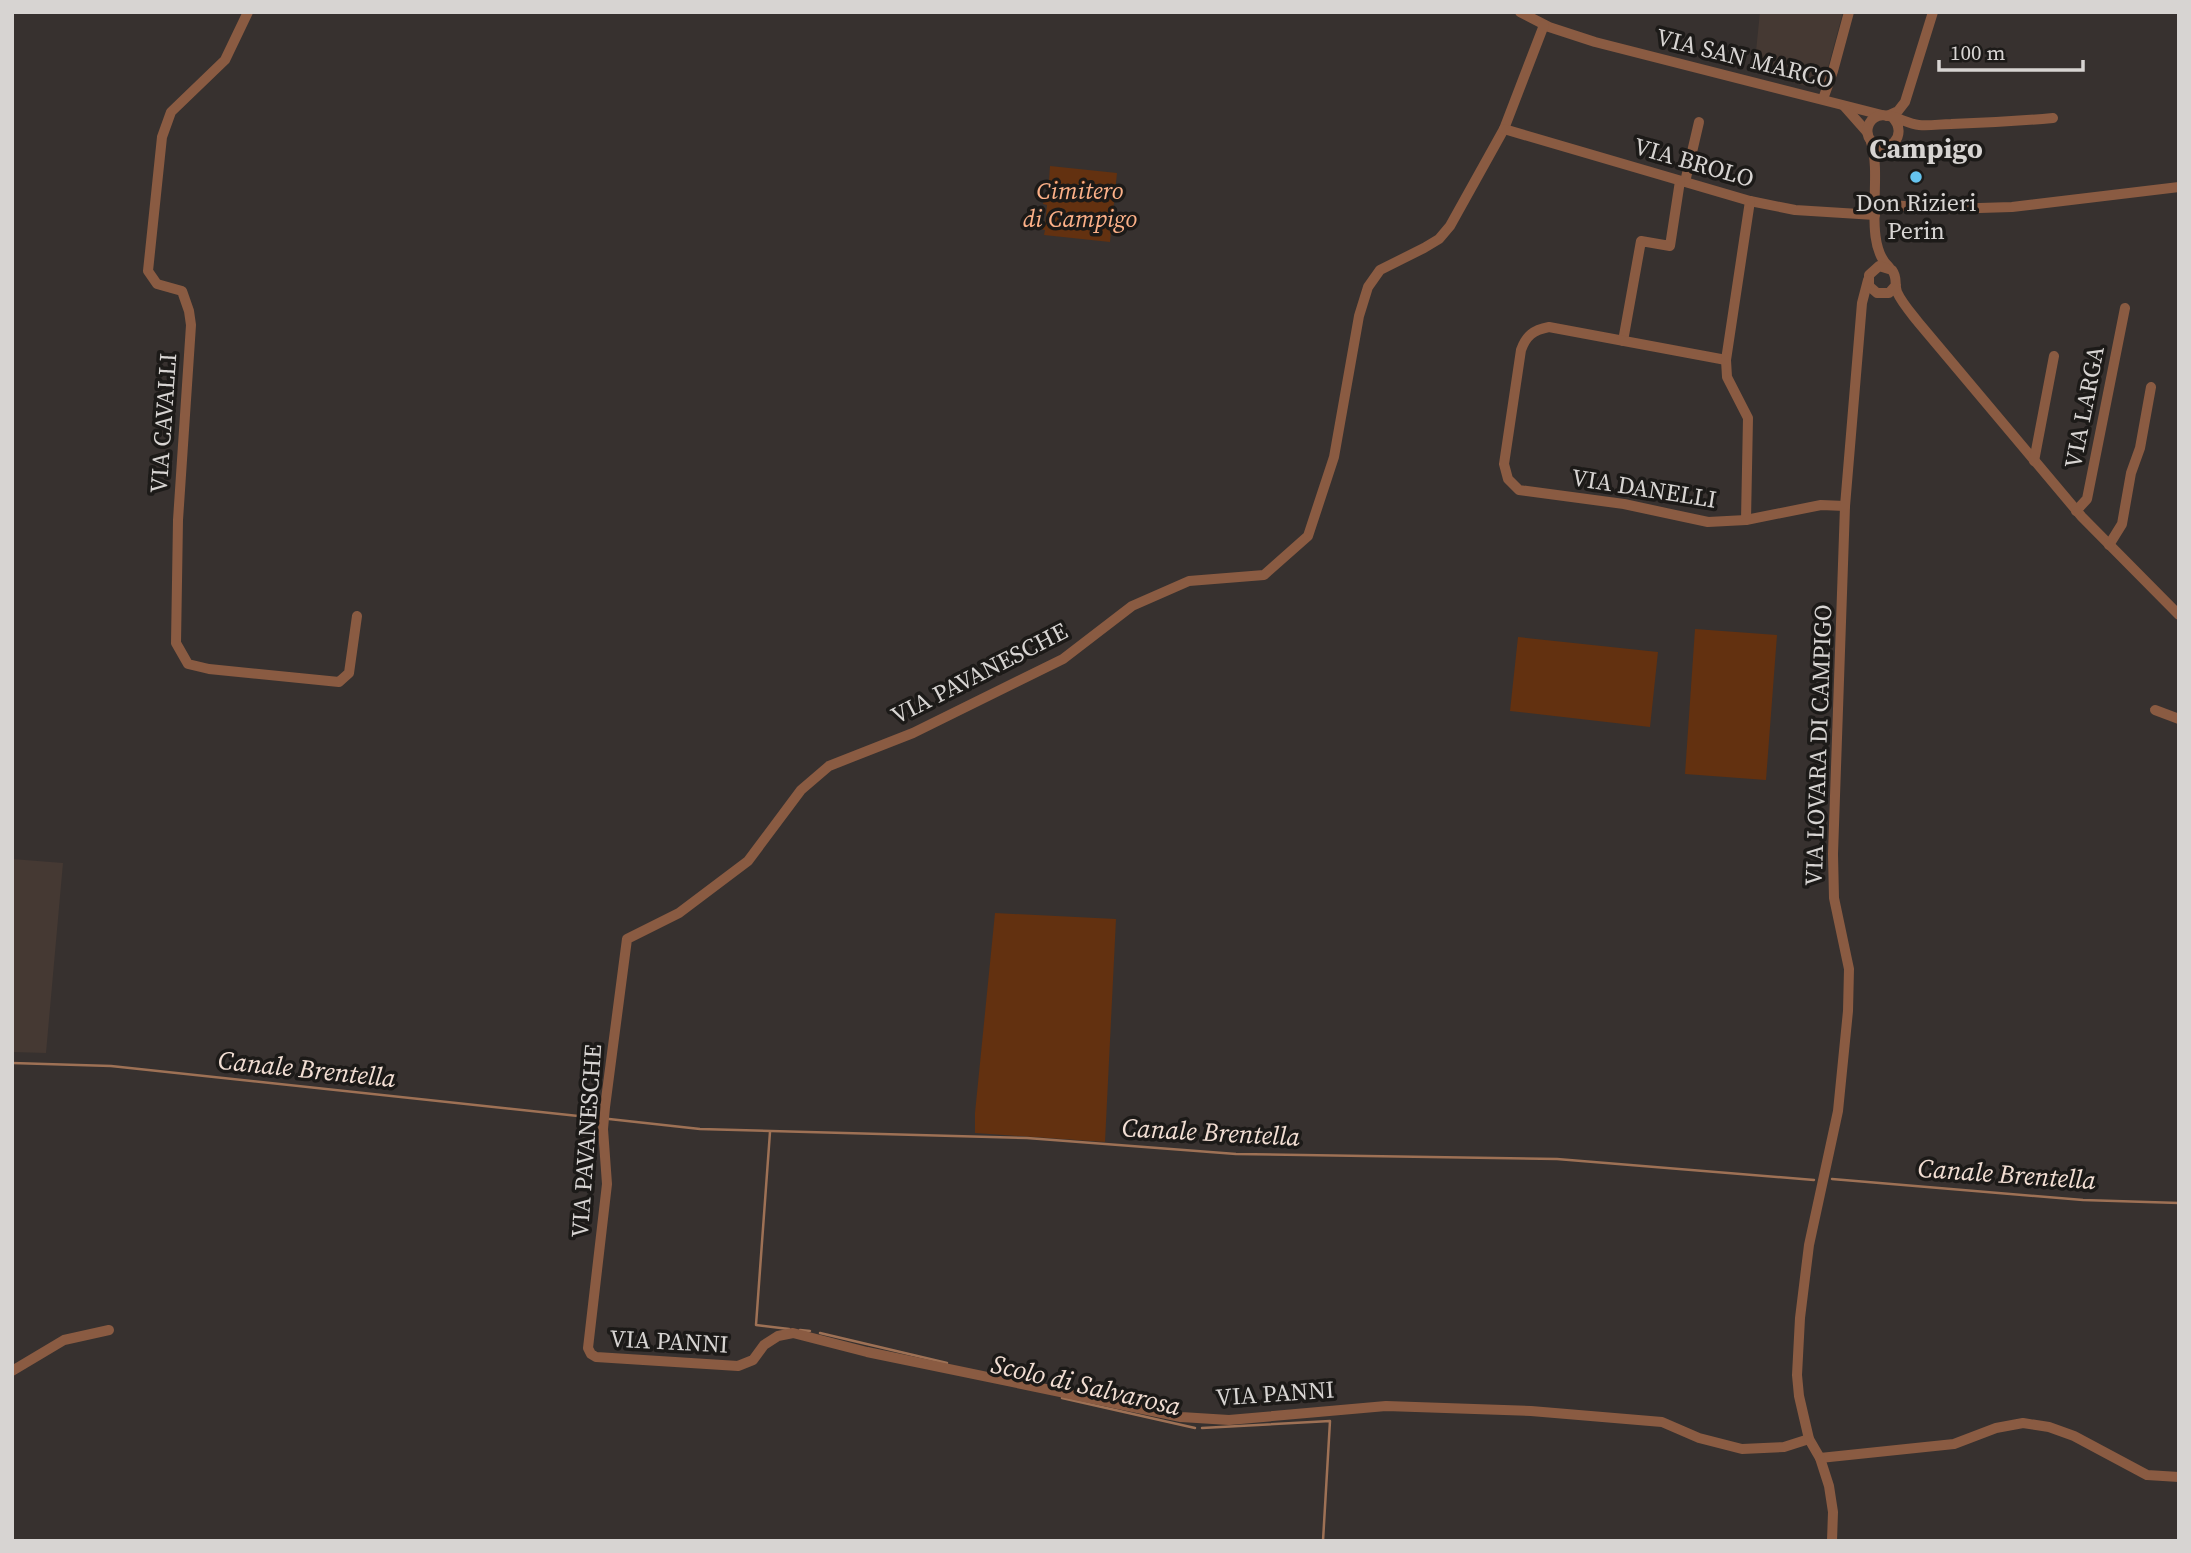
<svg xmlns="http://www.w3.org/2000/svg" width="2191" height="1553" font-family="'Source Serif 4',serif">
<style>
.built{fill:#453933}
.green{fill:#633110}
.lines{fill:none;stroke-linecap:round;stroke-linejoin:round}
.stream{stroke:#9e7155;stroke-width:2.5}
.minor{stroke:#8a5b42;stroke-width:10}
.poi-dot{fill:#66c4ef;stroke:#1c1a18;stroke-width:2.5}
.labels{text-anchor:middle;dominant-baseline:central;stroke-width:7;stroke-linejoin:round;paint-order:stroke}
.street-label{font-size:24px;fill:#d7d4d2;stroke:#1c1a18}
.park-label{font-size:24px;font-style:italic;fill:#fdb188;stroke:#1c1a18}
.poi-label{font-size:24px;fill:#d7d4d2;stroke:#1c1a18}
.water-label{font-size:26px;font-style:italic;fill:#f3dfd4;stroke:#1c1a18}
.quarter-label{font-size:28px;font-weight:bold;fill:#d7d4d2;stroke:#1c1a18}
</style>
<rect width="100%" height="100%" fill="#37312f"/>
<g class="built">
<polygon points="1760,12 1843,12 1826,75 1820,83 1806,86 1754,71"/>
<polygon points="12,859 63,863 46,1053 12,1052"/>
</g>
<g class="green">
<polygon points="1050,166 1117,173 1110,242 1044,235 1045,230 1041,229 1041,224 1045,224 1047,205 1043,204 1044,197 1048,197"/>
<polygon points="1695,629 1777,635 1766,780 1685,774"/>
<polygon points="1518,637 1658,652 1650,727 1510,711"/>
<polygon points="995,913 1116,919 1105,1142 975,1133 975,1113"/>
</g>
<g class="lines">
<g class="stream">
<polyline points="12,1063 111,1066 597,1118"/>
<polyline points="609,1119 700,1129 1027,1138 1236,1154 1557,1159 1814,1180"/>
<polyline points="770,1132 756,1325 789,1329"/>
<polyline points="1832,1179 2083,1200 2179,1203"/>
<polyline points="800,1330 810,1331"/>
<polyline points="820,1333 947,1363"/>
<polyline points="1062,1398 1195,1428"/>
<polyline points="1202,1428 1330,1421 1323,1541"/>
</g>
<g class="minor">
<polyline points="248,12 225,60 171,112 162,137 148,271 157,284 182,291 189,311 191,325 178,520 176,643 188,664 209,669 339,682 349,673 357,616"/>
<polyline points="1520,12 1549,27 1595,42 1882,115"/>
<polyline points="1544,25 1504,129 1450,226 1439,239 1424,248 1380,270 1368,287 1359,316 1334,457 1308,536 1264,575 1189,581 1132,606 1063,659 913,733 829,766 801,790 748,861 679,913 627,939 605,1107 603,1129 607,1184 588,1348 591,1354 596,1357 738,1366 753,1360 764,1345 778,1336 793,1333 867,1352 1181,1417 1229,1420 1386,1406 1531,1411 1662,1422 1699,1438 1742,1449 1784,1447 1809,1439"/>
<polyline points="1823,99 1833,71 1849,12"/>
<polyline points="1844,106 1867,132"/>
<polyline points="1887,116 1898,111 1905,102 1933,12"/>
<path d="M1892 117C1910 135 1887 157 1872 142 1864 134 1867 120 1878 116 1890 112 1906 124 1919 125 1930 126 1941 124 1951 124 1986 123 2019 121 2053 118"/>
<polyline points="1504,129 1750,201 1795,210 1875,215"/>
<path d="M1871 142C1883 177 1862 243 1889 267"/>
<polyline points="1685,182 1699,122"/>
<polyline points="1875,204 1947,209 2012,207 2179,187"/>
<path d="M1896 285 1889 293H1877L1869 286V275L1879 266 1892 270C1898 278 1894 284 1897 292 1902 303 1911 313 1918 322L2082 517 2179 615"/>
<polyline points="1623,341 1641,241 1670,246 1680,181"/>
<path d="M1726 360 1549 327C1533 330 1526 336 1521 350L1504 464 1508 479 1519 490 1624 504 1708 522 1746 520 1821 505 1845 506"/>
<polyline points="2034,461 2054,356"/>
<polyline points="2076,511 2087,499 2125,308"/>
<polyline points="1746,520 1748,418 1727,377 1726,360 1750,201"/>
<polyline points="2109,545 2122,524 2131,473 2140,448 2151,387"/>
<polyline points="2155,710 2179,719"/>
<polyline points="12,1371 64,1340 109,1330"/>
<polyline points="1820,1458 1954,1444 1996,1428 2023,1423 2049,1427 2074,1436 2147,1475 2179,1477"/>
<polyline points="1832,1541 1833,1512 1829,1486 1820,1458 1809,1439 1799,1396 1797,1375 1800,1318 1809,1245 1838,1111 1848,1011 1849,969 1834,898 1833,854 1845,506 1862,303 1868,280"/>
</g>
</g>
<circle class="poi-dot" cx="1916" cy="177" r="7"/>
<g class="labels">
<g class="street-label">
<text transform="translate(1745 58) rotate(14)">VIA SAN MARCO</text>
<text transform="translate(1694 162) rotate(16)">VIA BROLO</text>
<text transform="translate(2084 407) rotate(-79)">VIA LARGA</text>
<text transform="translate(163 423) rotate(-86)">VIA CAVALLI</text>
<text transform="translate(1644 488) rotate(9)">VIA DANELLI</text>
<text transform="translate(979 673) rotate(-27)">VIA PAVANESCHE</text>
<text transform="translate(1818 745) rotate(-88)">VIA LOVARA DI CAMPIGO</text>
<text transform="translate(586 1141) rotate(-86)">VIA PAVANESCHE</text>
<text transform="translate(669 1341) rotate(3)">VIA PANNI</text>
<text transform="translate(1275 1393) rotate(-4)">VIA PANNI</text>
</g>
<g class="park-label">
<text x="1080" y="190">Cimitero<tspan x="1080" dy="28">di Campigo</tspan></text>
</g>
<g class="poi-label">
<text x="1916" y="202">Don Rizieri<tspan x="1916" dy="28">Perin</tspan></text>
</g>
<g class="water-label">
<text transform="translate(307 1069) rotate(6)">Canale Brentella</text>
<text transform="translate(1211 1132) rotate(3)">Canale Brentella</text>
<text transform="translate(2007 1174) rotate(4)">Canale Brentella</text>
<text transform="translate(1086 1385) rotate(13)">Scolo di Salvarosa</text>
</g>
<g class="quarter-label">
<text x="1926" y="148">Campigo</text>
</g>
</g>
<rect width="2191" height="1553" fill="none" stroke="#d7d4d2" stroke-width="28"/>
<path d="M1939 60v10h144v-10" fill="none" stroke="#d7d4d2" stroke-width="3.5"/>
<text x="1950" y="60" font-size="21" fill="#d7d4d2" stroke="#1c1a18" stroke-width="5" paint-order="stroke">100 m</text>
</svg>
